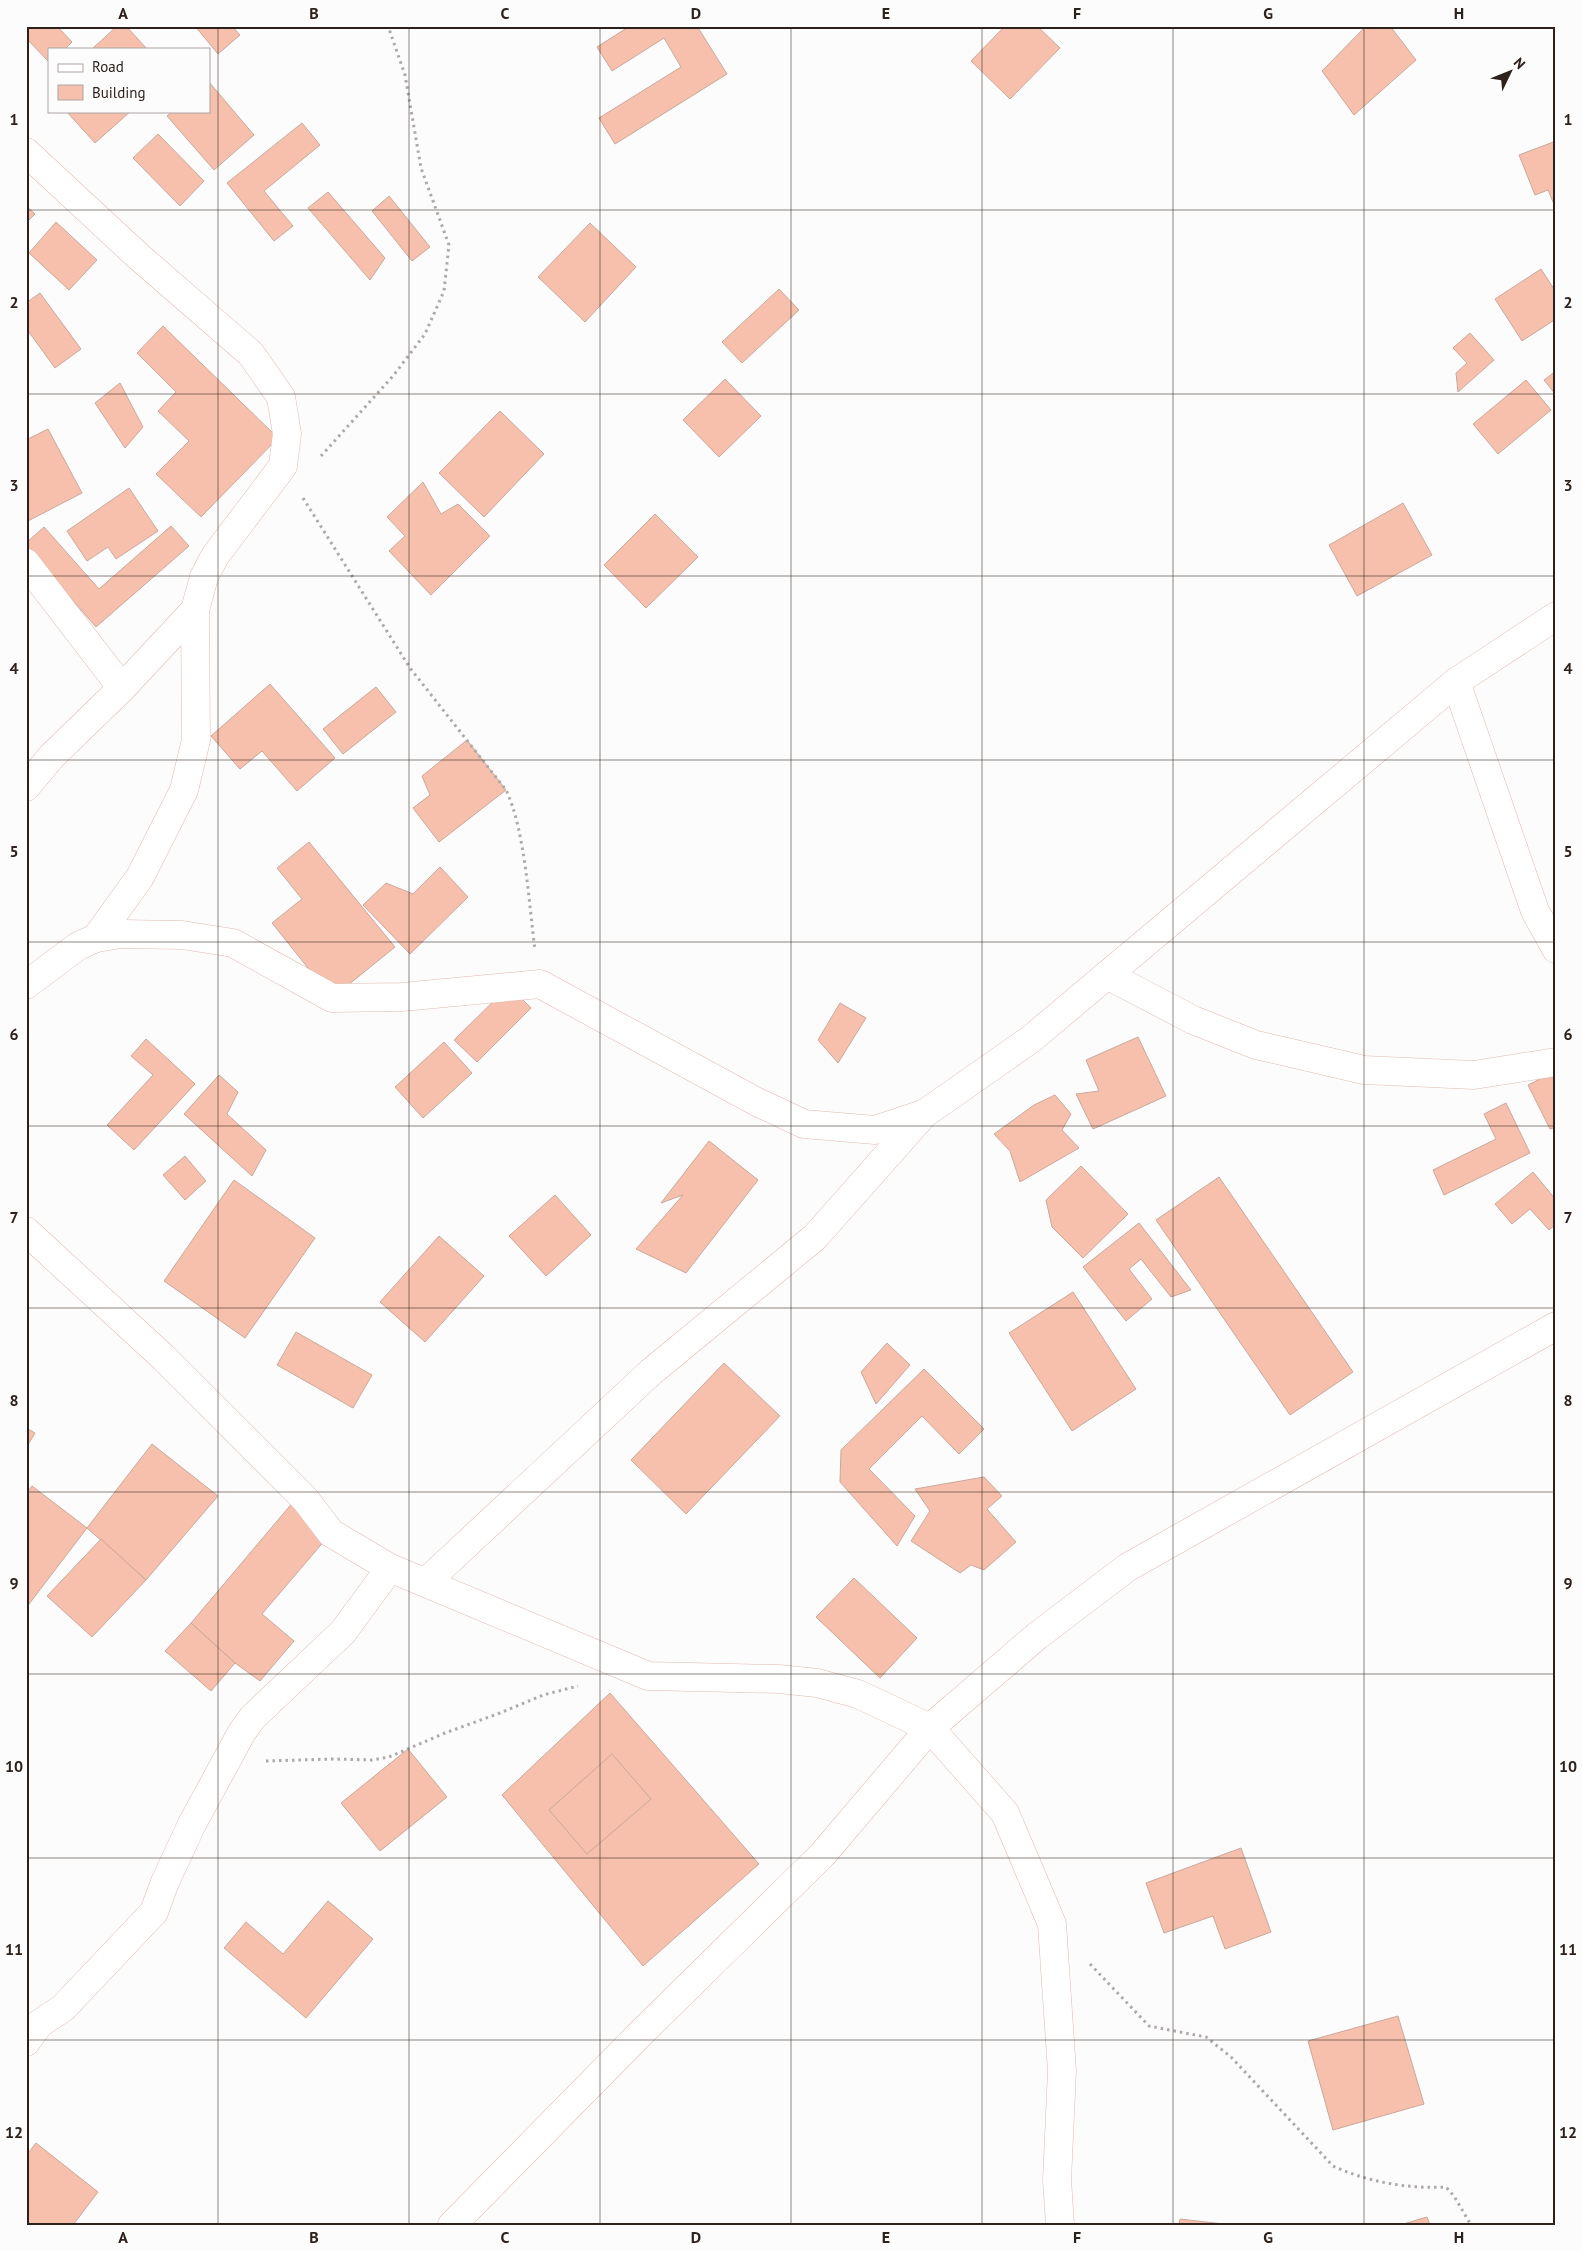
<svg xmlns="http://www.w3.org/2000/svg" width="1582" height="2251" font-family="'PT Sans',sans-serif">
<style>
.building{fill:#f7c0ac;stroke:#caa89b}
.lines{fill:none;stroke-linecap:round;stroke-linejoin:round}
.minor-casing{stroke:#debbae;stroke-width:29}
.path{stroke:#aea9a8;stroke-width:3;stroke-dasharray:2.5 4;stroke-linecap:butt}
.minor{stroke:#fff;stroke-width:28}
.grid{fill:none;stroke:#2e211c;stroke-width:1;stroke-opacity:0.55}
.neatline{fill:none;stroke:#2e211c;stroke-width:2}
.grid-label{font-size:16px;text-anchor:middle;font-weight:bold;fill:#2e211c}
</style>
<rect width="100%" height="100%" fill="#fcfcfc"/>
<g class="building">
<polygon points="26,26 57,26 72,42 65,49 49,49 49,62 26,38"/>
<polygon points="117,26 126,26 147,49 92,49"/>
<polygon points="195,26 232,26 240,35 218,54"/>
<polygon points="630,26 697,26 727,74 615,144 599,118 681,67 664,38 612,71 597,47"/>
<polygon points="1005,26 1037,26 1060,48 1010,99 971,61"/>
<polygon points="1366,26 1390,26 1416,60 1354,115 1322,71"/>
<polygon points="209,82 254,135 214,170 167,116 173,111 209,111"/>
<polygon points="66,111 131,111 95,143"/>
<polygon points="302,123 320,145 264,191 293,226 274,241 227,183"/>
<polygon points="158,134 204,181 180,206 133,158"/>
<polygon points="1556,141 1556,209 1548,190 1535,195 1519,155"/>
<polygon points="328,192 385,258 370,280 308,208"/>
<polygon points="389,196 430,247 412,261 372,211"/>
<polygon points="26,206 35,214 26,223"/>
<polygon points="56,222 97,260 69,290 29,253"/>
<polygon points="590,223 636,267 585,322 538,277"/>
<polygon points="1541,269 1556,292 1556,319 1522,341 1495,299"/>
<polygon points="779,289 799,310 742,363 722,342"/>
<polygon points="40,293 81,349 55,368 26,328 26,303"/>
<polygon points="163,326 278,438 201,517 156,474 189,441 158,411 176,392 137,353"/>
<polygon points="1470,333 1494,360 1458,392 1456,373 1467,363 1453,348"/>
<polygon points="1556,371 1556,395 1544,380"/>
<polygon points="725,379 761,416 719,457 683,420"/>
<polygon points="1526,380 1551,410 1498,454 1473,424"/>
<polygon points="120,383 143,427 125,448 95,403"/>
<polygon points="500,411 544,454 484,517 439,473"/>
<polygon points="48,429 82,493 26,522 26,440"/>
<polygon points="423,482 441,514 458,504 490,536 431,595 389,551 405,536 387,517"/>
<polygon points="129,488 158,531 116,559 108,547 87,561 67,531"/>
<polygon points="1403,503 1432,555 1357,596 1329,545"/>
<polygon points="655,514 698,557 646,608 604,565"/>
<polygon points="171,526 189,546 96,627 26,547 26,543 44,527 99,589"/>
<polygon points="270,684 335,758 297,791 262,751 240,769 211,736"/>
<polygon points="376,687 396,712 343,754 323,729"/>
<polygon points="467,740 506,790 439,842 413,808 430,795 422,776"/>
<polygon points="309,842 395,947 332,998 272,923 302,899 277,868"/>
<polygon points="440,867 468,897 410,954 363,905 386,883 413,894"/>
<polygon points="509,986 531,1008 477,1062 454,1040"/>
<polygon points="840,1003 866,1018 838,1063 818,1040"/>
<polygon points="1138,1037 1166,1096 1093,1129 1076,1094 1099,1091 1086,1060"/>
<polygon points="146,1039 195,1084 134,1150 107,1125 153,1075 131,1056"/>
<polygon points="444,1042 472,1073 423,1118 395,1087"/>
<polygon points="1556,1071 1556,1127 1550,1129 1528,1085"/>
<polygon points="219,1075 238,1092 227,1114 266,1150 252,1176 184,1114"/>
<polygon points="1055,1095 1071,1114 1062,1130 1079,1148 1020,1182 1010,1151 994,1134 1034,1105"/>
<polygon points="1506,1103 1530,1153 1444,1195 1433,1170 1496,1139 1484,1114"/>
<polygon points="709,1141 758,1180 686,1273 636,1249 683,1195 661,1203"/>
<polygon points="185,1156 206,1181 185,1200 163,1175"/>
<polygon points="1081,1166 1128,1214 1083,1258 1052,1227 1046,1200"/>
<polygon points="1533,1172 1556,1200 1556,1224 1549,1230 1530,1209 1512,1224 1495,1204"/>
<polygon points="1219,1177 1353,1372 1290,1415 1156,1220"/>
<polygon points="234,1180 315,1238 245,1338 164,1281"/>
<polygon points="555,1195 591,1235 546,1276 509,1236"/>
<polygon points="1139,1223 1191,1290 1171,1297 1141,1259 1129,1269 1152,1299 1126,1321 1083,1267"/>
<polygon points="439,1236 484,1276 425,1342 380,1302"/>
<polygon points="1073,1292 1136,1389 1072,1431 1009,1333"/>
<polygon points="296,1332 372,1375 353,1408 277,1365"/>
<polygon points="887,1343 910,1365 876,1404 861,1372"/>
<polygon points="724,1363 780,1416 686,1514 631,1460"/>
<polygon points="924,1369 984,1429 959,1454 922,1416 869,1469 915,1516 897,1546 840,1482 841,1450"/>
<polygon points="26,1428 35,1433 26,1448"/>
<polygon points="152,1444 218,1496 146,1580 87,1528"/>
<polygon points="984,1477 1002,1496 987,1509 1016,1542 984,1570 971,1565 960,1573 911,1541 930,1511 915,1489"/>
<polygon points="32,1486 87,1528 26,1608 26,1494"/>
<polygon points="294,1501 331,1533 262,1614 294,1641 260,1681 235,1663 191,1623"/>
<polygon points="101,1539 146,1580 92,1637 47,1596"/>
<polygon points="854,1578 917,1638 880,1678 816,1617"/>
<polygon points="191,1623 235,1663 211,1691 165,1651"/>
<polygon points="610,1693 759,1864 643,1966 502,1795"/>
<polygon points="408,1749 447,1797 380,1851 341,1803"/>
<polygon points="612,1754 651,1799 587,1854 549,1810"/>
<polygon points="1241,1848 1271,1932 1225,1949 1213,1916 1164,1933 1146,1883"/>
<polygon points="328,1901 373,1939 306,2018 224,1948 246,1922 283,1954"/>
<polygon points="1398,2016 1424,2104 1333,2130 1308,2041"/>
<polygon points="36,2143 98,2192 73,2225 26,2225 26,2156"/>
<polygon points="1427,2217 1430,2225 1400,2225"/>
<polygon points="1180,2219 1232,2225 1179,2225"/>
</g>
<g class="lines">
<g class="minor-casing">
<g id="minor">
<polyline points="26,152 138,256 251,354 281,397 287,434 283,466 215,556 204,577 195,610 196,740 184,790 140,877 96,938"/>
<polyline points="26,563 122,688"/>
<polyline points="1456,682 1535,911 1556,949"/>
<polyline points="26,787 51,757 122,688 195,610"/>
<polyline points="1107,975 1193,1020 1256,1045 1364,1070 1474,1075 1556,1062"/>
<polyline points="26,985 78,946 96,938 121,934 182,935 233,943 332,998 402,997 540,984 757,1102 804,1124 875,1130 923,1114"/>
<polyline points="26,1231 163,1357 305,1499 331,1533 390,1568 648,1676 779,1679 817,1683 858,1694 930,1728 1005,1813 1052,1924 1062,2071 1057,2180 1060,2225"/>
<polyline points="426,1582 651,1372 815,1237 924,1114 1031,1039 1456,682 1556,616"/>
<polyline points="26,2042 39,2024 63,2008 154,1912 165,1882 192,1824 242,1732 253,1717 343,1632 390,1568"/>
<polyline points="452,2225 642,2032 823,1854 930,1728 1037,1636 1128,1567 1556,1326"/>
</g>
</g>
<g class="path">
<polyline points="321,456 393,376 425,334 444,291 449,245 421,168 405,75 388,26"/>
<path d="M303 498 410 668 506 790C525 829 529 905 535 950"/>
<polyline points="266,1761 333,1759 372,1760 389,1757 445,1733 500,1713 543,1695 578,1686"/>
<path d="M1090 1964 1149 2026 1206 2037 1231 2057 1333 2166C1368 2182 1407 2189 1446 2187L1454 2196 1471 2225"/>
</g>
<use href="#minor" class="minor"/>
</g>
<path class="grid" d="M218 26V2225M409 26V2225M600 26V2225M791 26V2225M982 26V2225M1173 26V2225M1364 26V2225M26 210H1556M26 394H1556M26 576H1556M26 760H1556M26 942H1556M26 1126H1556M26 1308H1556M26 1492H1556M26 1674H1556M26 1858H1556M26 2040H1556"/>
<rect width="1582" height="2251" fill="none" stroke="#fcfcfc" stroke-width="55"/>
<rect x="48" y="48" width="162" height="65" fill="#fcfcfc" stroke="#aaa4a2"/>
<rect x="58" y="64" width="25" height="8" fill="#ffffff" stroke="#aaa4a2"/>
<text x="92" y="72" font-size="15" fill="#2e211c">Road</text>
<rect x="58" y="85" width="25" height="15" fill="#f7c0ac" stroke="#aaa4a2"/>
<text x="92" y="98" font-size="15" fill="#2e211c">Building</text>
<g transform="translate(1510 72) rotate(47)" stroke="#fcfcfc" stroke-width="4" paint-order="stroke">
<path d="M0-4L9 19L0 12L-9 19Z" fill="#2e211c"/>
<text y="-8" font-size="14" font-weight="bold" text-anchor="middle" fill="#2e211c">N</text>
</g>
<rect x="28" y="28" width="1526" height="2196" class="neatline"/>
<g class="grid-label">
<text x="123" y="19">A</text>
<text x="314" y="19">B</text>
<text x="505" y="19">C</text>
<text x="696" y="19">D</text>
<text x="886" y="19">E</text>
<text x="1077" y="19">F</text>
<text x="1268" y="19">G</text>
<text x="1459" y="19">H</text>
<text x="14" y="125">1</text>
<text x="1568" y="125">1</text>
<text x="14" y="308">2</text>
<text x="1568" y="308">2</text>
<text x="14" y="491">3</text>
<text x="1568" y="491">3</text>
<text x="14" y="674">4</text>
<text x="1568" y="674">4</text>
<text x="14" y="857">5</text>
<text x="1568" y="857">5</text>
<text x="14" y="1040">6</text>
<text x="1568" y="1040">6</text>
<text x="14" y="1223">7</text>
<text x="1568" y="1223">7</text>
<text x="14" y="1406">8</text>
<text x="1568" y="1406">8</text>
<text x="14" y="1589">9</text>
<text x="1568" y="1589">9</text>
<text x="14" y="1772">10</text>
<text x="1568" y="1772">10</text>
<text x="14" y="1955">11</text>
<text x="1568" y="1955">11</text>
<text x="14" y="2138">12</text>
<text x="1568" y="2138">12</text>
<text x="123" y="2243">A</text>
<text x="314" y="2243">B</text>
<text x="505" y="2243">C</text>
<text x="696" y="2243">D</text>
<text x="886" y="2243">E</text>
<text x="1077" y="2243">F</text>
<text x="1268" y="2243">G</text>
<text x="1459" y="2243">H</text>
</g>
</svg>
